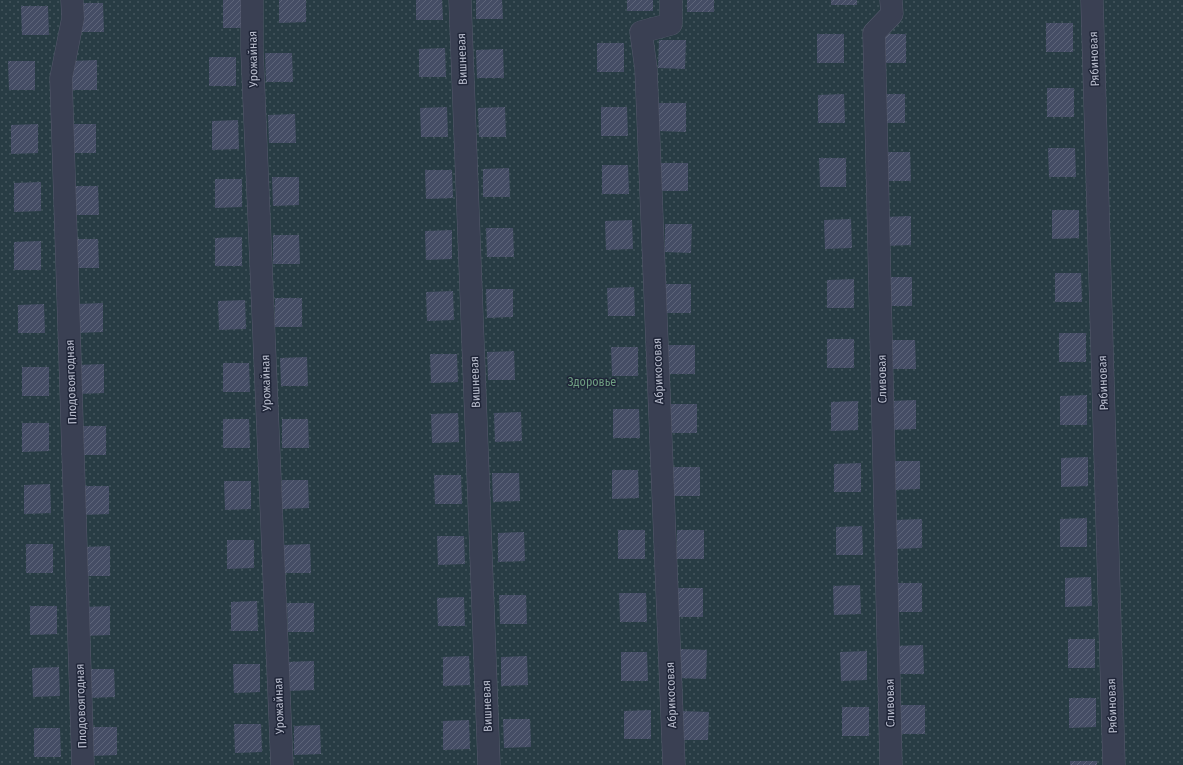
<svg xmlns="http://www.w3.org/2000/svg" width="1183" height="765" font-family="'Fira Sans Condensed',sans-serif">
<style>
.garden{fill:url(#garden-dots)}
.building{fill:url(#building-hatch)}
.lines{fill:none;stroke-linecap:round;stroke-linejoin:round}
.street-casing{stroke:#565b6d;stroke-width:23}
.street{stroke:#3a4053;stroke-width:22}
.labels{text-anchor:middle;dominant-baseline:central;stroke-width:3;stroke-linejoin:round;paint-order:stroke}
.street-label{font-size:12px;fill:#b8bccc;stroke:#1f2538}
.park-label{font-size:12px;fill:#6e9e81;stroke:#1f2538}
</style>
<defs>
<pattern id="garden-dots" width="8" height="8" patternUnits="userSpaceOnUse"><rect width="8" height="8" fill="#283c44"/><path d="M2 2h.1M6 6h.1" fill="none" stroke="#45565e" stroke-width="1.8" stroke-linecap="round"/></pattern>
<pattern id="building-hatch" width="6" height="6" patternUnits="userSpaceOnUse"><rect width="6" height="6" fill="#454d65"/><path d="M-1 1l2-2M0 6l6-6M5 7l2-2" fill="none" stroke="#5e657a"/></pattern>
</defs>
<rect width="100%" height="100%" fill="#262e43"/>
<rect class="garden" x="0" y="0" width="1183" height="765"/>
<g class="building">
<polygon points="223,0 249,0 250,28 223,28"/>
<polygon points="279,0 306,0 306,22 279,23"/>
<polygon points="416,0 442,0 443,20 416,20"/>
<polygon points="476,0 502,0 503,19 476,19"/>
<rect x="627" y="0" width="26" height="11"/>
<rect x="687" y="0" width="27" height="12"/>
<rect x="831" y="0" width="26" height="5"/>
<polygon points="77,3 103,3 104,32 77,32"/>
<polygon points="21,6 48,6 49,35 22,35"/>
<rect x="1046" y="23" width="27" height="29"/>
<rect x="817" y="34" width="27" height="29"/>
<polygon points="879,34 906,34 906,63 880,63"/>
<polygon points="659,40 686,40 685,69 658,68"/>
<rect x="597" y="43" width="27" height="29"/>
<polygon points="445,48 446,77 419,77 419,49"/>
<polygon points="503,49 504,78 477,78 476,50"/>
<polygon points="265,53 292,53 293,82 266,82"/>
<rect x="209" y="57" width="27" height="29"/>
<polygon points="97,60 97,90 70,90 70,61"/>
<polygon points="8,61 35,61 35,90 9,90"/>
<rect x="1047" y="88" width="27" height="29"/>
<polygon points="844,94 845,123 818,123 818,95"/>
<rect x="878" y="94" width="27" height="29"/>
<polygon points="659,103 686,103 686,132 659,131"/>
<polygon points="447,107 448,137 421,137 420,108"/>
<polygon points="505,107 506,137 479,137 478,108"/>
<polygon points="601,107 627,107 628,136 601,136"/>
<polygon points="295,114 296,143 269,143 268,115"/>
<polygon points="238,120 239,149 212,150 212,121"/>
<polygon points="38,124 38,153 11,154 11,125"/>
<polygon points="69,124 96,124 96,153 70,153"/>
<polygon points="1048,148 1075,148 1076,177 1049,177"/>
<polygon points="883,152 910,152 911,181 884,181"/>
<polygon points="819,158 846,158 846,187 820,187"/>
<rect x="661" y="163" width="27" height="28"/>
<polygon points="602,165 628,165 629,194 602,194"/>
<polygon points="509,168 510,197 483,197 483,169"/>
<polygon points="425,170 452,170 453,198 426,199"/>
<polygon points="272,177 299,177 299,205 273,206"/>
<polygon points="215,179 242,179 242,207 215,208"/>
<polygon points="41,182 41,211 14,212 14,183"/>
<polygon points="71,186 98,186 99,215 72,215"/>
<polygon points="1052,210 1079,210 1079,238 1052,239"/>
<polygon points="911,216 911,245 884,246 884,217"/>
<polygon points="851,219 852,248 825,249 824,220"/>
<polygon points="632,220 633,249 606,250 605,221"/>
<polygon points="665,224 692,224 691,253 665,252"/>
<polygon points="486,228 513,228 514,257 487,257"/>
<polygon points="452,230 452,259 426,260 425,231"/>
<polygon points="273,235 299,235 300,264 273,264"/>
<polygon points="242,237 242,266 215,266 215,238"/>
<polygon points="71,239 98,239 99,268 72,268"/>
<polygon points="41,241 41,270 14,270 14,242"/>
<polygon points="1055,273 1081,273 1082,302 1055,302"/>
<rect x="885" y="277" width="27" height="29"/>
<polygon points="854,279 854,308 827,308 827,280"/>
<rect x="664" y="284" width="27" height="29"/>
<polygon points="634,287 635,316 608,316 607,288"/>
<polygon points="486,289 513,289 513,317 487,318"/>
<polygon points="453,291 454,320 427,321 426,292"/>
<rect x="275" y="298" width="27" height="29"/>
<polygon points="245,300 246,329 219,330 218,301"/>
<polygon points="103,303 103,332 76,333 76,304"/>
<polygon points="44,304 45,333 18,333 18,305"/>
<rect x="1059" y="333" width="27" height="29"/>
<rect x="827" y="339" width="27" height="29"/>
<polygon points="889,340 915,340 916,369 889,369"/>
<rect x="668" y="345" width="27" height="29"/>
<polygon points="611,347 638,347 638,376 612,376"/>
<polygon points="514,351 515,380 488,380 487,352"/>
<polygon points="430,354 457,354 458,382 431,383"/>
<polygon points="307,357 308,386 281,386 280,358"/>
<polygon points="223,363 249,363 250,392 223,392"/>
<polygon points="104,364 104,393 78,394 77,365"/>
<rect x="22" y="367" width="27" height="29"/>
<polygon points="1087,395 1087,425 1060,425 1060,396"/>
<polygon points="916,400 916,429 890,430 889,401"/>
<polygon points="858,401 858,430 831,431 831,402"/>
<rect x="670" y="404" width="27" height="29"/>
<polygon points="613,409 639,409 640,438 613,438"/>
<polygon points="521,412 522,441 495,442 494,413"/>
<polygon points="458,413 459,442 432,443 431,414"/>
<polygon points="223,419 249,419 250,448 223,448"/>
<polygon points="282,419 308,419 309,448 282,448"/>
<polygon points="22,423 49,423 49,451 22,452"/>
<polygon points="79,426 106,426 106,455 80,455"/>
<polygon points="1088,457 1088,486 1061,487 1061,458"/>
<polygon points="893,461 920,461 920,489 893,490"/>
<polygon points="861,463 861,492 834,492 834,464"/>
<rect x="673" y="467" width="27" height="29"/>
<polygon points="612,470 638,470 639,498 612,499"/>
<polygon points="492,473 519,473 520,501 493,502"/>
<polygon points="434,475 461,475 462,504 435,504"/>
<polygon points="282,480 308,480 309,508 282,509"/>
<polygon points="224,481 251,481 251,509 225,510"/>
<polygon points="50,484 51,513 24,514 24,485"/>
<polygon points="82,486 109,486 109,514 82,515"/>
<polygon points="1087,518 1087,547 1060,547 1060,519"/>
<polygon points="922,519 922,548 895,549 895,520"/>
<polygon points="862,526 863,555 836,555 836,527"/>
<rect x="618" y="530" width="27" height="29"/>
<rect x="677" y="530" width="27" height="29"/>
<polygon points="524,532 525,561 498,562 498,533"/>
<polygon points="437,536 464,536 465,564 438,565"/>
<polygon points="227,540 254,540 254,568 227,569"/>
<rect x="26" y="544" width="27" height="29"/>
<polygon points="310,544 311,573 284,573 284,545"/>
<polygon points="110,546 110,576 83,576 83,547"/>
<polygon points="1091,577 1092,606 1065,607 1065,578"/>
<rect x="895" y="583" width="27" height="29"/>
<polygon points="860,585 861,614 834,615 833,586"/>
<polygon points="677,588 703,588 703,617 676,617"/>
<polygon points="619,593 646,593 647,622 620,622"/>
<polygon points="499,595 526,595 527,624 500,624"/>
<polygon points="464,597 465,626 438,626 437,598"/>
<polygon points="257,601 258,631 231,631 231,602"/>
<polygon points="287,603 314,603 314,632 288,632"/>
<polygon points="30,606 57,606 57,634 30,635"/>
<polygon points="110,606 110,635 83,636 83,607"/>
<rect x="1068" y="639" width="27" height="29"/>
<polygon points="923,645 924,674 897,674 896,646"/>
<polygon points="680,649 707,650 706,679 679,678"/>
<polygon points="867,651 867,680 841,681 840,652"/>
<polygon points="621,652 647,652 648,681 621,681"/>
<polygon points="469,656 470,685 443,686 443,657"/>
<polygon points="527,656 528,685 501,686 501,657"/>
<polygon points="314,661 314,690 287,691 287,662"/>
<polygon points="233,664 260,664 260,692 234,693"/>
<polygon points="59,667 60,696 33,697 32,668"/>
<polygon points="88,669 114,669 115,697 88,698"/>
<polygon points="1069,698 1096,698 1096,727 1069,728"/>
<rect x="898" y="705" width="27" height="29"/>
<rect x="842" y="707" width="27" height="29"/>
<polygon points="651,710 651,739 624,739 624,711"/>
<polygon points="682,711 709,712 708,740 681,740"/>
<polygon points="503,719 530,719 531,747 504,748"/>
<polygon points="469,720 470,749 443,750 443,721"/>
<polygon points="234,724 261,724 262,752 235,753"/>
<polygon points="320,725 321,754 294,755 294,726"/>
<polygon points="90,727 117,727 117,755 90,756"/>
<polygon points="34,728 60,728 61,757 34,757"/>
<rect x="1070" y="761" width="27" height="4"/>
</g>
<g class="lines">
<g class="street-casing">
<g id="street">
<polyline points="72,0 73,18 61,78 83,765"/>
<polyline points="252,0 252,50 282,765"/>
<polyline points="460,0 489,765"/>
<polyline points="671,0 671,24 641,32 646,69 674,765"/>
<polyline points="1092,0 1114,765"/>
<polyline points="891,765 874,33 892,14 891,0"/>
</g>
</g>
<use href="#street" class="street"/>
</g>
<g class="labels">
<g class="street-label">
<text transform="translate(253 59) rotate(-91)">Урожайная</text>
<text transform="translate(462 59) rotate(-92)">Вишневая</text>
<text transform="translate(1094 59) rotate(-92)">Рябиновая</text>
<text transform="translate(658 371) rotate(-92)">Абрикосовая</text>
<text transform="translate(882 379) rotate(-91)">Сливовая</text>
<text transform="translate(71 382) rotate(-92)">Плодовоягодная</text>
<text transform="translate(475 382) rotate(-92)">Вишневая</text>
<text transform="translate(266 383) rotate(-92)">Урожайная</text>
<text transform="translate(1103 383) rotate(-92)">Рябиновая</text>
<text transform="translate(671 695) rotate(-92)">Абрикосовая</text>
<text transform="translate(890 703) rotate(-91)">Сливовая</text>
<text transform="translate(81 706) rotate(-92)">Плодовоягодная</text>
<text transform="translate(279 706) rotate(-92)">Урожайная</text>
<text transform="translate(487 706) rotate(-92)">Вишневая</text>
<text transform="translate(1112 706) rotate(-92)">Рябиновая</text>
</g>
<g class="park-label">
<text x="592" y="382">Здоровье</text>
</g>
</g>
</svg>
